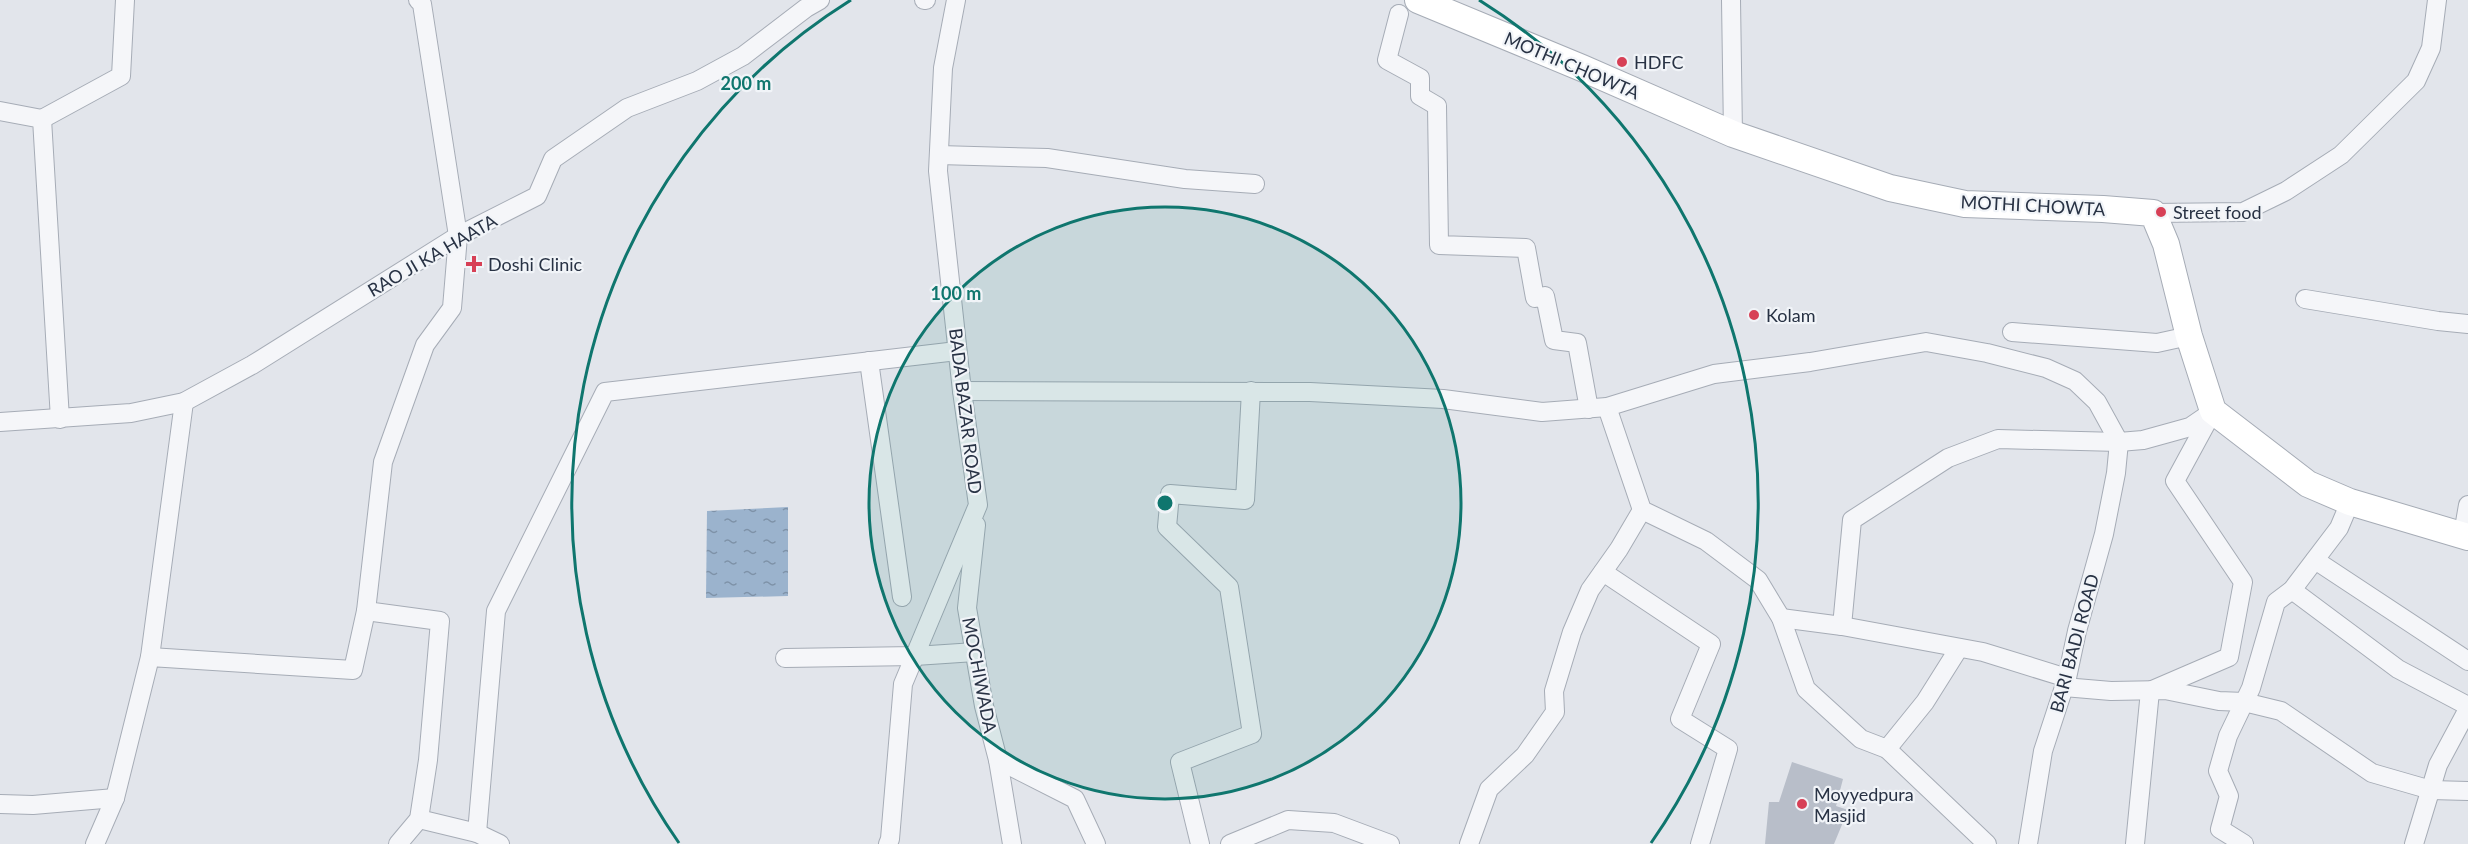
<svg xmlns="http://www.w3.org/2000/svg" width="2468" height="844" font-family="Lato,sans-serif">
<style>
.water{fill:url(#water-ripples)}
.building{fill:#b8bec9}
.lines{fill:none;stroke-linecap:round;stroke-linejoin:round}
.street-casing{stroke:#a6acb6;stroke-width:20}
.secondary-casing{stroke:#a6acb6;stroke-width:28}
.street{stroke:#f5f6f9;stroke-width:18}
.secondary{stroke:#fff;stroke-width:26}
.ring{fill:none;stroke:#0f766e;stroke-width:3}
.poi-dot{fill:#d74056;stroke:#f1f4f8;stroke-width:2}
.labels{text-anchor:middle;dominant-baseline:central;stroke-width:4.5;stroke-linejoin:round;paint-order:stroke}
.poi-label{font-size:18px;fill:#283244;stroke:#f1f4f8;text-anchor:start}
.street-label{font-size:18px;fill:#283244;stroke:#f1f4f8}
.centre{fill:#0f766e;stroke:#f1f4f8;stroke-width:3}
.ring-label{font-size:18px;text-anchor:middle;font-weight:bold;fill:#0f766e;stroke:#f1f4f8;stroke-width:4.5;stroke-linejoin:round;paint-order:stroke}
</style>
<defs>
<pattern id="water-ripples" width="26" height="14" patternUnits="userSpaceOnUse" patternTransform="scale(1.5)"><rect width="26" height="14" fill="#9bb3cd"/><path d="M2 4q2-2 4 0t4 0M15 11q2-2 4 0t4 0" fill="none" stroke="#7e92a8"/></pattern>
</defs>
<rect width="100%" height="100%" fill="#e2e5eb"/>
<polygon class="water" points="788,507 788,596 706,598 707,511"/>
<polygon class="building" points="1792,762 1843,779 1836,806 1848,810 1834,844 1765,844 1769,802 1779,802"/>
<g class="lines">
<g class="street-casing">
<g id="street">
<polyline points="924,0 926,0"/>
<polyline points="1731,0 1733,134"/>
<polyline points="1399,14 1387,60 1420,78 1420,96 1437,106 1439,245 1526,248 1535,298 1545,296 1554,340 1577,343 1589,409"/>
<polyline points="0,111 42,119 60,419"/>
<polyline points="42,119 121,76 125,0"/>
<polyline points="939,155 1047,158 1185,179 1255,184"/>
<polyline points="2153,213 2243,212 2286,191 2341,155 2416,81 2431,48 2437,0"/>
<polyline points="2305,299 2438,321 2468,324"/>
<polyline points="2012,332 2157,343 2189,336"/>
<polyline points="869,361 902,597"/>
<polyline points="962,391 1310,392 1443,399 1542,412 1607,407 1714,374 1810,362 1926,342 1987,353 2046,368 2075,381 2097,402 2119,442 2116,473 2104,534 2077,631 2067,678 2043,751 2028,844"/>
<polyline points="1607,407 1642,510 1706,541 1758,580 1781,618 1806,689 1861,739 1887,749 1925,702 1959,648"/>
<polyline points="0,422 131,413 184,402 252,365 458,236 537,196 553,159 627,108 697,81 743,56 806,8 820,0"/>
<polyline points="976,525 967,608 984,706 998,760 1012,844"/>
<polyline points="2463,534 2468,505"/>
<polyline points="2315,560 2468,661"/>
<polyline points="1603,572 1711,644 1680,719 1728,749 1700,844"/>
<polyline points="2292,590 2398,669 2468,706"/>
<polyline points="1781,618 1842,626 1983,652 2067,678"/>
<polyline points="1842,626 1852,520 1948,458 1998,439 2119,442 2143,440 2190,427 2209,414"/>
<polyline points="150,657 184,402"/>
<polyline points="785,658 915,656 975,652"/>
<polyline points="2064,687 2111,691 2165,690 2219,701 2244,702 2281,711 2372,773 2431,790 2468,791"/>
<polyline points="1887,749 1987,844"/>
<polyline points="998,760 1075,799 1096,844"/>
<polyline points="0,804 33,805 115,798"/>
<polyline points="419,819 477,833 500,844"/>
<polyline points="477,833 496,611 605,392 957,351"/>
<polyline points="95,844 115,798 150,657 353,670 366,611"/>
<polyline points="398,844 419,819 428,760 440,621 366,611 383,462 425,345 452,308 458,236 422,4 418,0"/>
<polyline points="888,844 890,839 903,684 978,505 962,391 938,171 943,68 956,0"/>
<polyline points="1200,844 1180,762 1252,734 1229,587 1167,527 1170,494 1245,500 1251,391"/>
<polyline points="1230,844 1288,820 1334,823 1390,844"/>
<polyline points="1469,844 1489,789 1525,755 1555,712 1554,691 1572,632 1590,590 1619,549 1642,510"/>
<polyline points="2135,844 2150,691 2229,657 2243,582 2175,481 2213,411"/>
<polyline points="2244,844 2220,829 2229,796 2218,771 2228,736 2251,688 2276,602 2292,590 2339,528 2350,502"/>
<polyline points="2414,844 2438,765 2468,709"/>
</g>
</g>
<g class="secondary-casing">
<polyline id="secondary" points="1418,0 1582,68 1733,134 1890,188 1965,204 2103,209 2153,213 2166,244 2189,336 2213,411 2308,484 2350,502 2468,537"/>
</g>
<use href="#street" class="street"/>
<use href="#secondary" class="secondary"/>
</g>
<circle cx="1165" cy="503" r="296" fill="#0f766e" fill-opacity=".12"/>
<g class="ring">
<circle cx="1165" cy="503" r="296"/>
<path d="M679 843A593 593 0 0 1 851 0M1479 0A593 593 0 0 1 1651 843"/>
</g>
<g class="poi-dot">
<circle cx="1622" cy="62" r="6"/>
<circle cx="2161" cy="212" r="6"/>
<path d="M471 255h6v6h6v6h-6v6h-6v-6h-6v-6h6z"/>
<circle cx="1754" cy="315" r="6"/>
<circle cx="1802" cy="804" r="6"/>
</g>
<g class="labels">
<g class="poi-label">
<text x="1634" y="62">HDFC</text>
<text x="2173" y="212">Street food</text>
<text x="488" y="264">Doshi Clinic</text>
<text x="1766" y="315">Kolam</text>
<text x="1814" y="794">Moyyedpura<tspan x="1814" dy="21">Masjid</tspan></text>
</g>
<g class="street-label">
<text transform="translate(1572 65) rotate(23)">MOTHI CHOWTA</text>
<text transform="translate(2033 205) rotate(3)">MOTHI CHOWTA</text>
<text transform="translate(432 255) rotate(-30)">RAO JI KA HAATA</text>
<text transform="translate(966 411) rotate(83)">BADA BAZAR ROAD</text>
<text transform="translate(2074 643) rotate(-75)">BARI BADI ROAD</text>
<text transform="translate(980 675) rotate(79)">MOCHIWADA</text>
</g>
</g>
<circle cx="1165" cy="503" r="9" class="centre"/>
<g class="ring-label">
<text x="746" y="90">200 m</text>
<text x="956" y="300">100 m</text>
</g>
</svg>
